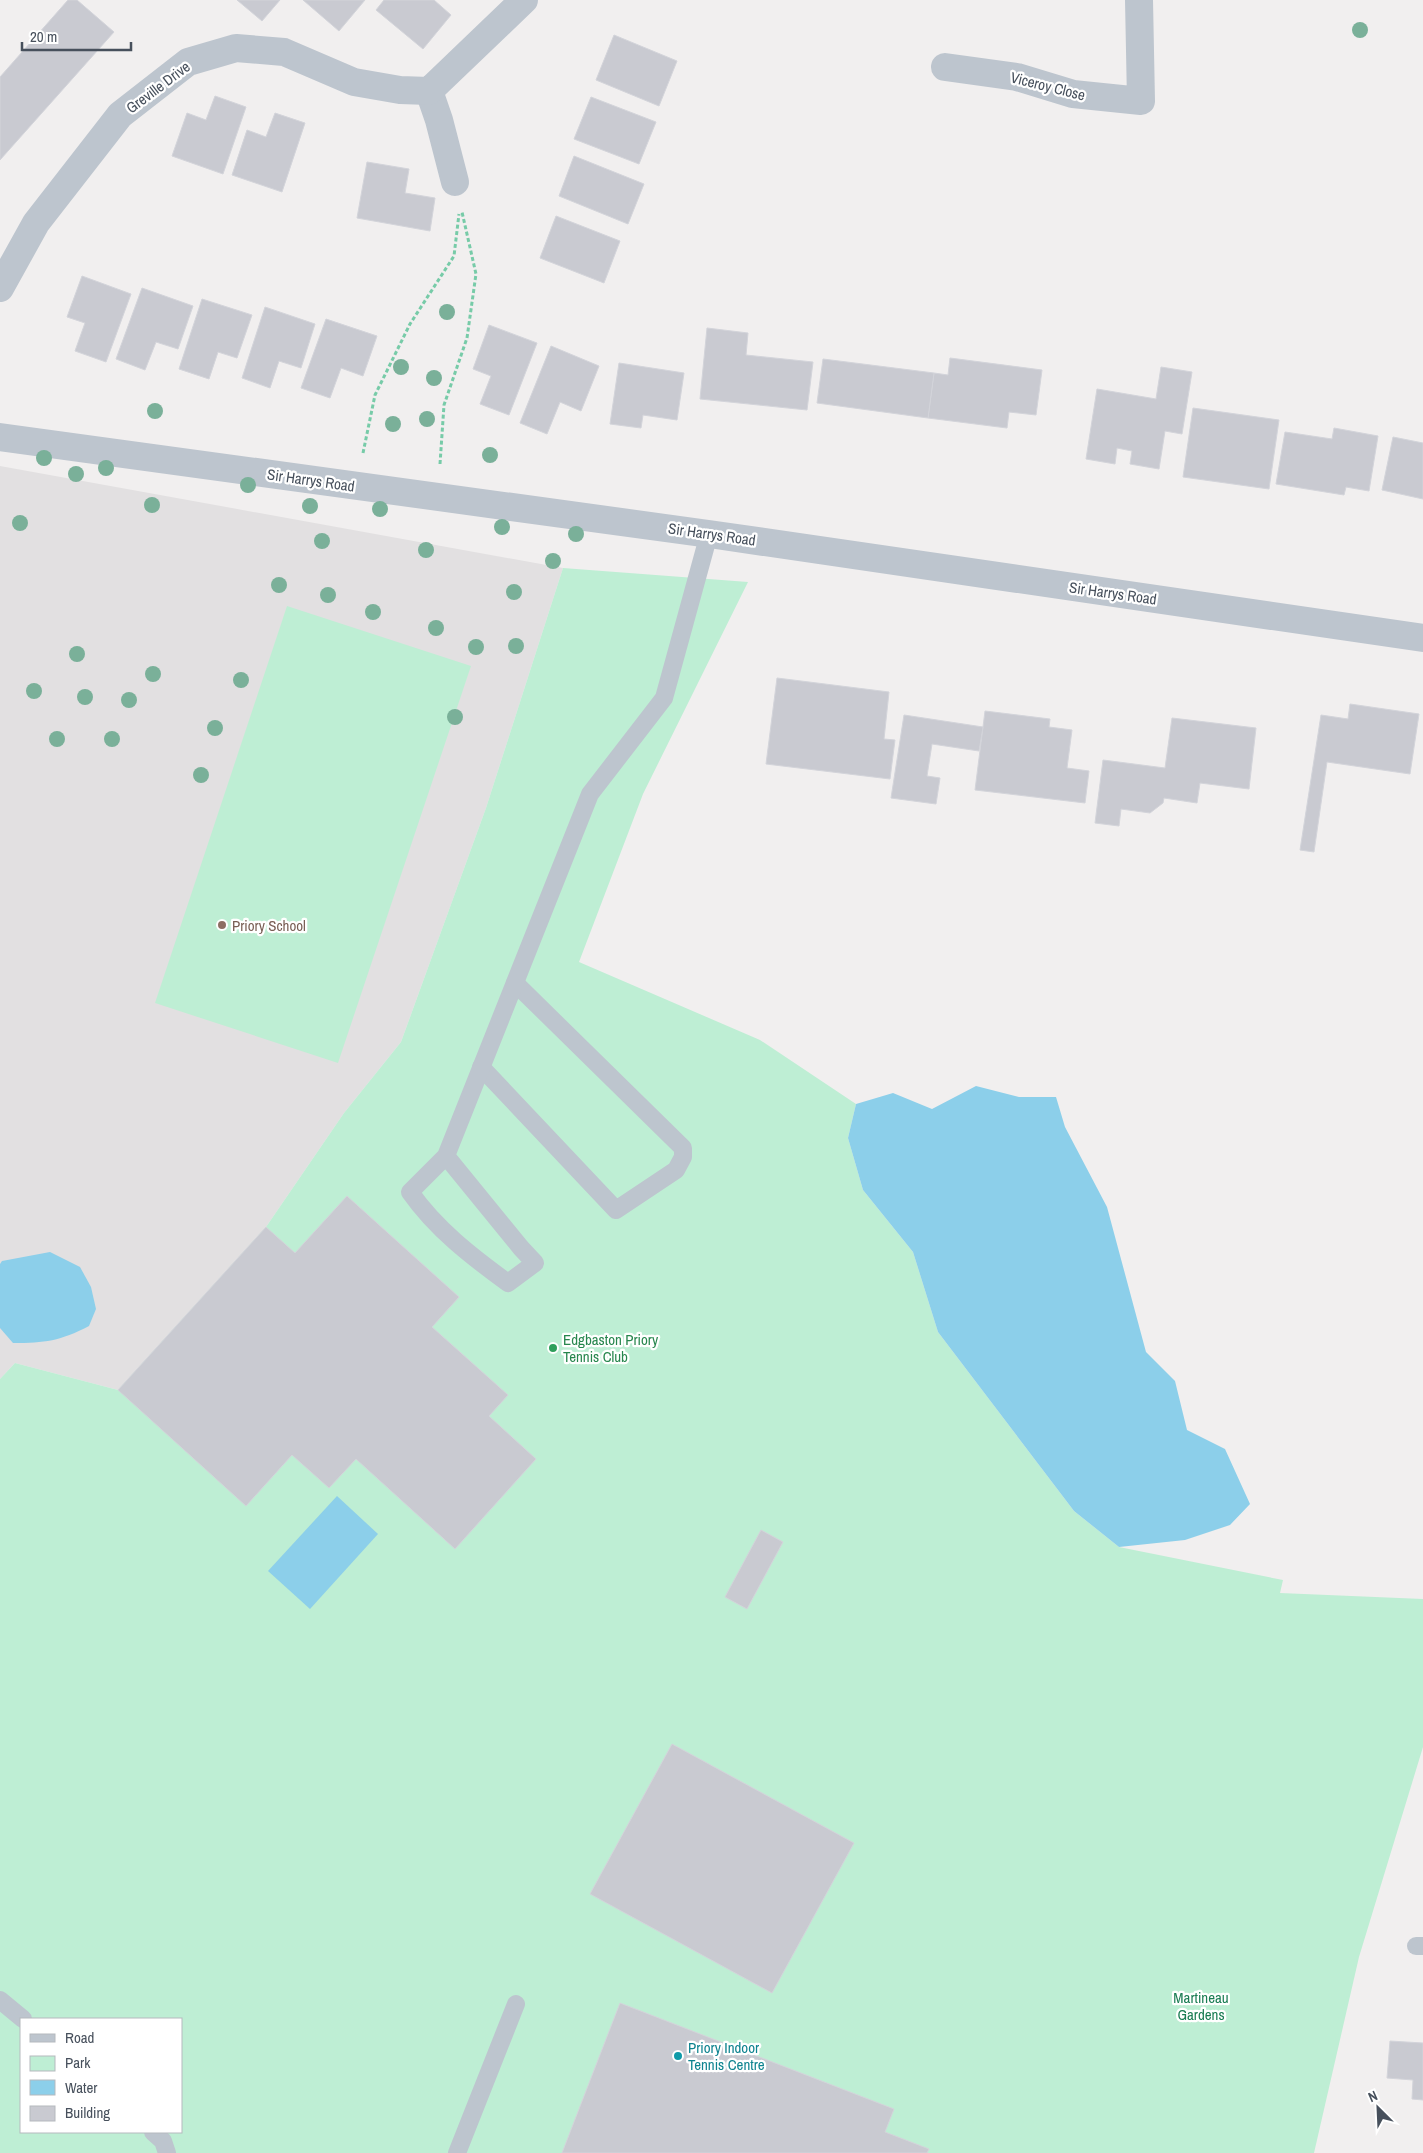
<svg xmlns="http://www.w3.org/2000/svg" width="1423" height="2153" font-family="'Archivo Narrow',sans-serif">
<style>
.education{fill:#e2e0e1}
.green{fill:#beeed4;fill-rule:evenodd}
.water{fill:#8ccfea}
.building{fill:#c9cad1;stroke:#d3d4da}
.lines{fill:none;stroke-linecap:round;stroke-linejoin:round}
.path{stroke:#77cba8;stroke-width:3;stroke-dasharray:4 2.5;stroke-linecap:butt}
.lane{stroke:#bdc5ce;stroke-width:18}
.street{stroke:#bdc5ce;stroke-width:28}
.tree{fill:#7ab099}
.education-dot{fill:#8d6e63;stroke:#fff;stroke-width:2}
.leisure-dot{fill:#2e9e5b;stroke:#fff;stroke-width:2}
.culture-dot{fill:#0f9aa8;stroke:#fff;stroke-width:2}
.labels{text-anchor:middle;dominant-baseline:central;stroke-width:4.5;stroke-linejoin:round;paint-order:stroke}
.street-label{font-size:15px;fill:#47505c;stroke:#fff}
.education-label{font-size:15px;fill:#785e54;stroke:#fff;text-anchor:start}
.leisure-label{font-size:15px;fill:#27864d;stroke:#fff;text-anchor:start}
.park-label{font-size:15px;fill:#197c52;stroke:#fff}
.culture-label{font-size:15px;fill:#0d838f;stroke:#fff;text-anchor:start}
</style>
<rect width="100%" height="100%" fill="#f1efef"/>
<polygon class="education" points="0,466 563,568 486,808 401,1042 344,1113 266,1227 118,1390 15,1363 0,1379"/>
<g class="green">
<path d="M563 568 748 582 643 794 579 962 760 1040 856 1104 848 1138 863 1190 913 1252 938 1332 1074 1511 1119 1547 1283 1580 1280 1593 1423 1599V1747L1359 1957 1314 2153H0V1379L15 1363 118 1390 266 1227 344 1113 401 1042 486 808ZM21 2019H181V2132H21Z"/>
<polygon points="287,606 471,666 338,1063 155,1003"/>
</g>
<g class="water">
<polygon points="976,1086 1019,1097 1056,1097 1065,1127 1107,1207 1146,1352 1175,1381 1187,1430 1225,1449 1250,1504 1230,1525 1185,1540 1119,1547 1074,1511 938,1332 913,1252 863,1190 848,1138 856,1104 893,1093 932,1109"/>
<path d="M50 1252 80 1267 91 1287 96 1309 89 1326C60 1341 45 1343 13 1343L0 1328V1264L2 1261Z"/>
<polygon points="337,1496 378,1534 310,1609 268,1571"/>
</g>
<g class="building">
<polygon points="68,0 77,0 114,32 0,160 0,77"/>
<polygon points="237,0 280,0 262,21"/>
<polygon points="303,0 365,0 339,31"/>
<polygon points="384,0 434,0 451,15 423,49 376,10"/>
<polygon points="614,35 677,61 659,106 596,80"/>
<polygon points="215,96 246,107 223,174 172,156 187,113 206,120"/>
<polygon points="591,97 656,122 639,164 574,139"/>
<polygon points="275,113 305,123 282,192 232,175 247,130 266,137"/>
<polygon points="574,156 644,184 628,224 559,196"/>
<polygon points="367,162 409,169 405,193 435,198 430,231 357,218"/>
<polygon points="556,216 620,241 604,283 540,258"/>
<polygon points="82,276 131,294 106,362 75,351 85,323 67,317"/>
<polygon points="142,288 193,306 178,349 156,342 145,370 116,359"/>
<polygon points="202,299 252,315 237,358 218,352 209,379 179,369"/>
<polygon points="265,307 315,324 301,368 279,361 270,388 242,378"/>
<polygon points="326,319 377,336 363,376 341,368 330,398 301,388"/>
<polygon points="489,325 537,343 509,415 480,404 491,376 473,369"/>
<polygon points="707,328 748,333 746,355 813,362 807,410 700,399"/>
<polygon points="551,346 599,366 581,411 560,402 547,434 520,423"/>
<polygon points="950,358 1042,370 1036,415 1009,412 1007,428 928,418 934,373 948,375"/>
<polygon points="823,359 934,373 928,418 817,403"/>
<polygon points="619,363 684,373 677,420 643,415 641,428 610,424"/>
<polygon points="1161,367 1192,372 1182,434 1165,431 1159,469 1130,464 1132,451 1117,448 1115,464 1086,459 1097,389 1156,399"/>
<polygon points="1193,408 1279,420 1269,489 1183,477"/>
<polygon points="1334,428 1378,436 1369,491 1346,487 1344,495 1276,484 1285,432 1332,439"/>
<polygon points="1393,437 1423,443 1423,499 1382,490"/>
<polygon points="777,678 889,692 884,739 895,740 890,779 766,764"/>
<polygon points="1350,704 1419,714 1410,774 1327,762 1314,852 1300,850 1321,715 1348,719"/>
<polygon points="985,711 1050,719 1049,727 1072,730 1067,768 1089,771 1085,803 975,790"/>
<polygon points="904,715 983,727 979,751 932,744 927,776 940,778 936,804 891,798"/>
<polygon points="1172,718 1256,728 1249,789 1200,783 1197,803 1164,798 1163,803 1150,813 1121,809 1119,826 1095,823 1103,760 1165,768"/>
<polygon points="347,1196 459,1297 432,1327 508,1395 489,1416 536,1459 455,1549 356,1459 329,1488 292,1455 246,1506 118,1390 266,1227 295,1253"/>
<polygon points="761,1530 783,1542 747,1609 725,1597"/>
<polygon points="672,1744 854,1843 772,1993 590,1894"/>
<polygon points="620,2003 894,2109 885,2132 929,2149 927,2153 562,2153"/>
<polygon points="1390,2041 1423,2043 1423,2100 1412,2099 1413,2080 1387,2078"/>
</g>
<g class="lines">
<g class="path">
<polyline points="363,453 375,395 410,324 454,256 459,214"/>
<polyline points="440,464 444,405 467,338 476,274 462,212"/>
</g>
<g class="lane">
<polyline points="481,1067 616,1210 676,1170 683,1157 683,1148 515,983"/>
<path d="M446 1156 410 1192C436 1229 471 1256 508 1283L535 1263 521 1248 446 1156 590 794 664 698 709 534"/>
<polyline points="1416,1946 1423,1946"/>
<polyline points="0,2000 23,2019"/>
<polyline points="153,2132 163,2141 167,2153"/>
<polyline points="457,2153 516,2004"/>
</g>
<g class="street">
<polyline points="945,67 1017,77 1073,94 1141,101 1139,0"/>
<polyline points="429,91 439,120 455,182"/>
<polyline points="0,288 36,223 120,115 188,62 236,48 284,52 354,82 400,90 429,91 524,0"/>
<polyline points="0,437 709,534 1423,638"/>
</g>
</g>
<g class="tree">
<circle cx="1360" cy="30" r="8"/>
<circle cx="447" cy="312" r="8"/>
<circle cx="401" cy="367" r="8"/>
<circle cx="434" cy="378" r="8"/>
<circle cx="155" cy="411" r="8"/>
<circle cx="427" cy="419" r="8"/>
<circle cx="393" cy="424" r="8"/>
<circle cx="490" cy="455" r="8"/>
<circle cx="44" cy="458" r="8"/>
<circle cx="106" cy="468" r="8"/>
<circle cx="76" cy="474" r="8"/>
<circle cx="248" cy="485" r="8"/>
<circle cx="152" cy="505" r="8"/>
<circle cx="310" cy="506" r="8"/>
<circle cx="380" cy="509" r="8"/>
<circle cx="20" cy="523" r="8"/>
<circle cx="502" cy="527" r="8"/>
<circle cx="576" cy="534" r="8"/>
<circle cx="322" cy="541" r="8"/>
<circle cx="426" cy="550" r="8"/>
<circle cx="553" cy="561" r="8"/>
<circle cx="279" cy="585" r="8"/>
<circle cx="514" cy="592" r="8"/>
<circle cx="328" cy="595" r="8"/>
<circle cx="373" cy="612" r="8"/>
<circle cx="436" cy="628" r="8"/>
<circle cx="516" cy="646" r="8"/>
<circle cx="476" cy="647" r="8"/>
<circle cx="77" cy="654" r="8"/>
<circle cx="153" cy="674" r="8"/>
<circle cx="241" cy="680" r="8"/>
<circle cx="34" cy="691" r="8"/>
<circle cx="85" cy="697" r="8"/>
<circle cx="129" cy="700" r="8"/>
<circle cx="455" cy="717" r="8"/>
<circle cx="215" cy="728" r="8"/>
<circle cx="57" cy="739" r="8"/>
<circle cx="112" cy="739" r="8"/>
<circle cx="201" cy="775" r="8"/>
</g>
<circle class="education-dot" cx="222" cy="925" r="5"/>
<circle class="leisure-dot" cx="553" cy="1348" r="5"/>
<circle class="culture-dot" cx="678" cy="2056" r="5"/>
<g class="labels">
<g class="street-label">
<text transform="translate(1048 86) rotate(14)">Viceroy Close</text>
<text transform="translate(158 87) rotate(-37)">Greville Drive</text>
<text transform="translate(311 480) rotate(8)">Sir Harrys Road</text>
<text transform="translate(712 534) rotate(8)">Sir Harrys Road</text>
<text transform="translate(1113 593) rotate(8)">Sir Harrys Road</text>
</g>
<g class="education-label">
<text x="232" y="925">Priory School</text>
</g>
<g class="leisure-label">
<text x="563" y="1339">Edgbaston Priory<tspan x="563" dy="17">Tennis Club</tspan></text>
</g>
<g class="park-label">
<text x="1201" y="1997">Martineau<tspan x="1201" dy="17">Gardens</tspan></text>
</g>
<g class="culture-label">
<text x="688" y="2047">Priory Indoor<tspan x="688" dy="17">Tennis Centre</tspan></text>
</g>
</g>
<rect x="20" y="2018" width="162" height="115" fill="#ffffff" stroke="#b5b9be"/>
<rect x="30" y="2034" width="25" height="8" fill="#bdc5ce" stroke="#b5b9be"/>
<text x="65" y="2043" font-size="15" fill="#47505c">Road</text>
<rect x="30" y="2056" width="25" height="15" fill="#beeed4" stroke="#b5b9be"/>
<text x="65" y="2068" font-size="15" fill="#47505c">Park</text>
<rect x="30" y="2080" width="25" height="15" fill="#8ccfea" stroke="#b5b9be"/>
<text x="65" y="2093" font-size="15" fill="#47505c">Water</text>
<rect x="30" y="2106" width="25" height="15" fill="#c9cad1" stroke="#b5b9be"/>
<text x="65" y="2118" font-size="15" fill="#47505c">Building</text>
<g transform="translate(1378 2108) rotate(336)" stroke="#ffffff" stroke-width="4" paint-order="stroke">
<path d="M0-4L9 19L0 12L-9 19Z" fill="#47505c"/>
<text y="-8" font-size="14" font-weight="bold" text-anchor="middle" fill="#47505c">N</text>
</g>
<path d="M22 42v8h109v-8" fill="none" stroke="#47505c" stroke-width="2.5"/>
<text x="30" y="42" font-size="15" fill="#47505c" stroke="#ffffff" stroke-width="4" paint-order="stroke">20 m</text>
</svg>
